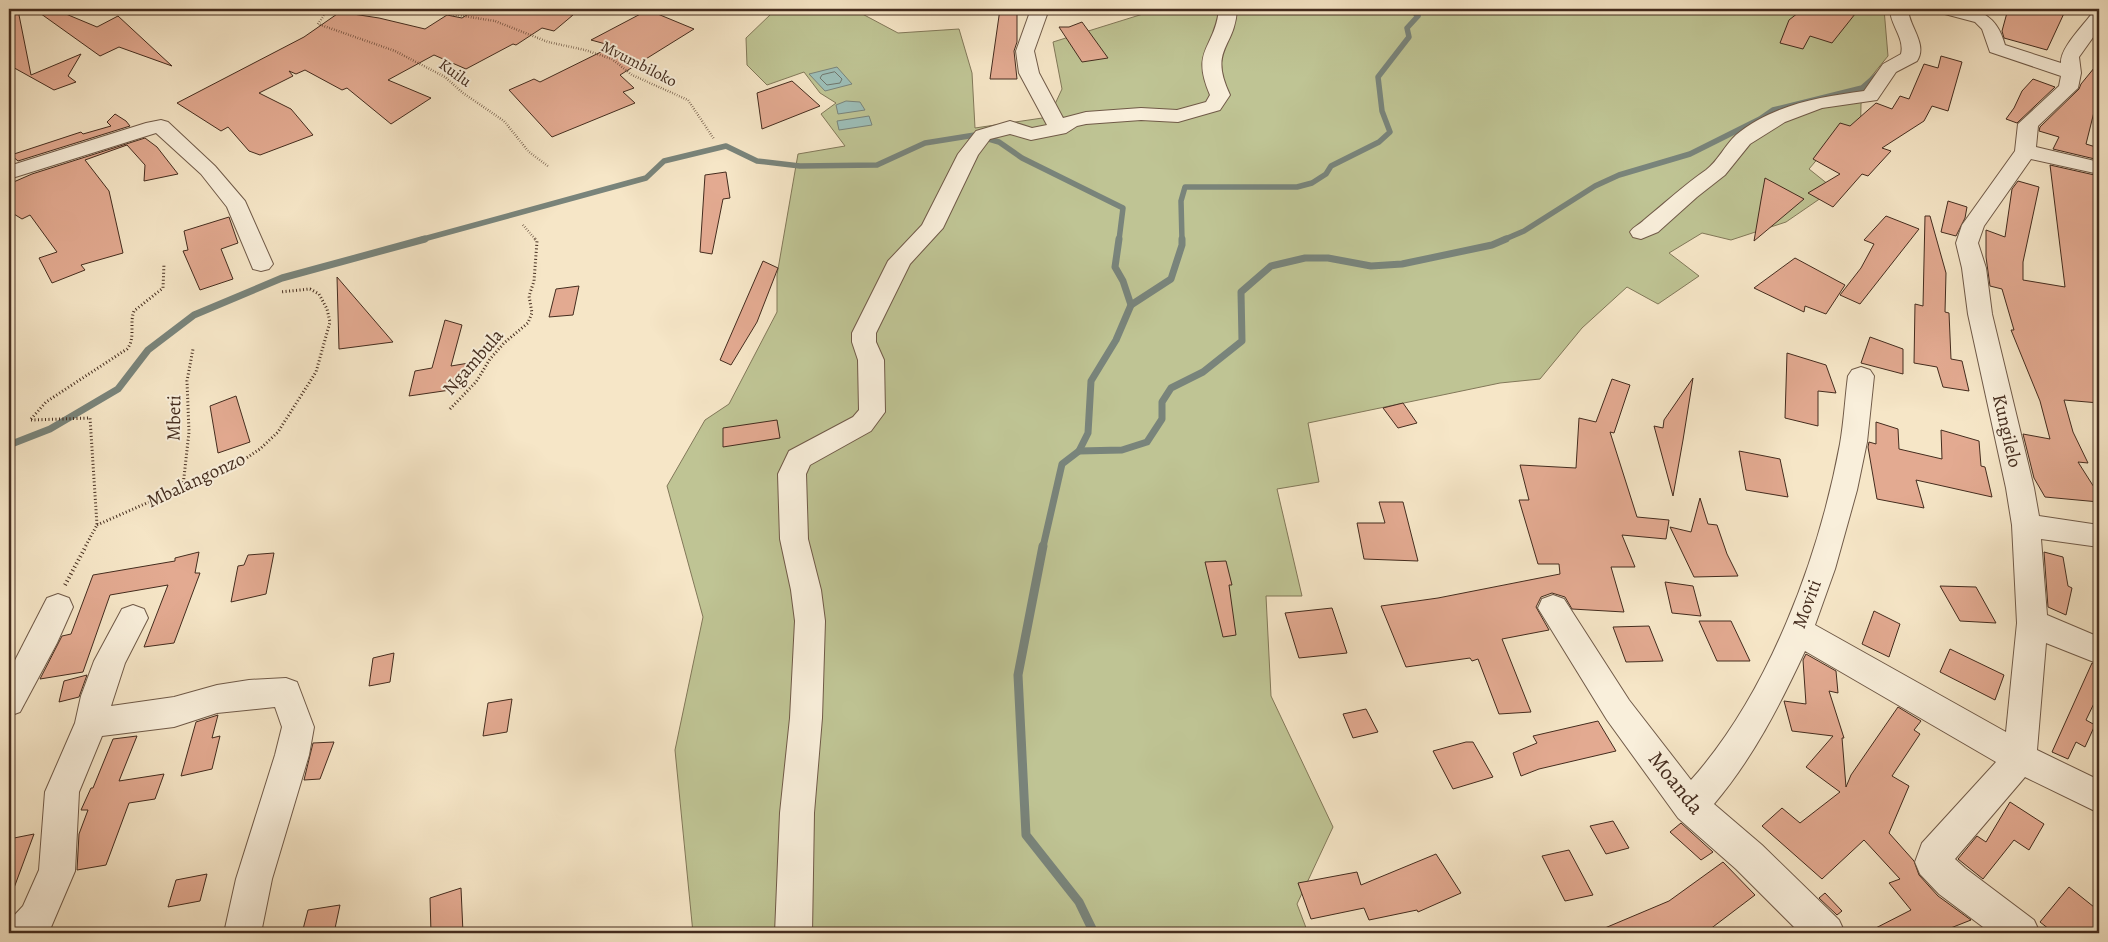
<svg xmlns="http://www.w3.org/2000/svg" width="2108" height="942" font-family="Alegreya,serif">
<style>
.green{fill:#bfc494;stroke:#827859}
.water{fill:#9dbfb9;stroke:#79847b}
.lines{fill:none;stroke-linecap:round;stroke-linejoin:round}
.shore{stroke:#70766c;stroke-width:1}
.stream-far2{stroke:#79847b;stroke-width:5.5}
.stream-far1{stroke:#79847b;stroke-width:7}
.stream{stroke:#79847b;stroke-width:9}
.building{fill:#e3aa91;stroke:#442c1e}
.minor-casing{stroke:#705a48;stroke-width:2}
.path-far2{stroke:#442c1e;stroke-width:2.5;stroke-dasharray:0.5 2;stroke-linecap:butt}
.path-far1{stroke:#442c1e;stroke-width:3;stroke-dasharray:1 2.5;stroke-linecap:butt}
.path{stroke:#442c1e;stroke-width:4;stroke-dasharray:1 3;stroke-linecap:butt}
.minor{fill:#f9efdb;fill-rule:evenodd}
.labels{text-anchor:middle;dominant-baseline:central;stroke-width:4;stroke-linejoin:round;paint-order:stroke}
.far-street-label{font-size:16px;fill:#442c1e;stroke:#f9efdb}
.street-label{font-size:19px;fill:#442c1e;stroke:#f9efdb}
.near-street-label{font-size:22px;fill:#442c1e;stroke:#f9efdb}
</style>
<rect width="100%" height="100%" fill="#f6e6c7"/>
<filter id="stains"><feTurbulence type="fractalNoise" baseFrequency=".004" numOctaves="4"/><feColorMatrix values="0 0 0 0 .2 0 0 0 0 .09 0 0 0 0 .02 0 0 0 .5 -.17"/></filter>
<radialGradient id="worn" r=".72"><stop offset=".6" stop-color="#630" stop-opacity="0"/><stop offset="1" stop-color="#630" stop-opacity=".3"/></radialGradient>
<polygon class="green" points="785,9 853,9 898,33 959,29 972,73 975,128 1049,117 1062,89 1053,42 1159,9 1884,9 1888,56 1866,83 1861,104 1860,165 1820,156 1809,169 1834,189 1786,222 1731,240 1702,233 1669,253 1699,276 1658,304 1627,287 1582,328 1540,379 1500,383 1308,423 1319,482 1277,489 1302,596 1266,596 1271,696 1333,827 1297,904 1308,933 693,933 675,750 703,617 667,486 705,420 729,404 777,312 777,275 798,154 845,146 821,114 836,103 820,93 804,72 767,85 747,65 746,38 771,14"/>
<g class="water">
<polygon points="837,67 852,84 825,91 809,74"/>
<polygon points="846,101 860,102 865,110 838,114 836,105"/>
<polygon points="869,116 872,125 839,130 837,121"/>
</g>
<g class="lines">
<polygon class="shore" points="835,72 842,79 840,83 827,85 820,78 822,75"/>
<g class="stream-far2">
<polyline points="420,240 646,178 664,161 726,146 757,161 800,166 877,165 925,143 975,135 999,142 1022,158 1123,208 1119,240"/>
<polyline points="1182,240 1181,201 1185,187 1297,187 1312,183 1326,174 1331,166 1379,142 1390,132 1382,111 1378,77 1409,37 1407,28 1418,16 1411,9"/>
<polyline points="1503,240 1524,231 1595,186 1619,175 1690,154 1760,119 1773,110 1862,88 1878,74"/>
</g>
<g class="stream-far1">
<polyline points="1119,239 1115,267 1123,281 1131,305"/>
<polyline points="9,445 50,429 118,389 148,350 194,315 282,278 425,239"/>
<polyline points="1079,451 1088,433 1091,381 1116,340 1131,305 1171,279 1182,245 1182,239"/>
<polyline points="1043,547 1062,464 1079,451 1122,450 1147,442 1162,419 1162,402 1171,388 1203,372 1242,341 1241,292 1271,266 1305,258 1328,258 1371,266 1402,264 1492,245 1506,239"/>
</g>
<polyline class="stream" points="1043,546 1018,675 1026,835 1079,902 1094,933"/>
</g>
<g class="building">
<polygon points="38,9 54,9 97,27 118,16 172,66 119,47 100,56 37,11"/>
<polygon points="476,9 506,12 506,9 534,9 573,15 554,31 542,28 516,45 513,44 466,69 434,55 388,80 431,98 391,124 347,88 342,90 305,70 296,74 289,71 293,76 259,93 291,109 313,135 260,155 249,151 228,127 221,131 177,103 304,37 340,12 379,18 425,29 447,15 462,18"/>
<polygon points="1000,9 1017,9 1017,42 1014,51 1017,79 990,79"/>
<polygon points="1803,9 1859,9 1832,43 1810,36 1803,49 1780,43 1789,20"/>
<polygon points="2008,9 2066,9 2047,50 2004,38 2002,31"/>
<polygon points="18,10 31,75 81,54 68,76 76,82 54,90 9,65 9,11"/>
<polygon points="648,10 694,29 620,75 634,88 623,92 635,103 552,137 509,90 534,79 540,82 613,46 591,40"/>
<polygon points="1082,22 1108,58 1082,62 1059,27 1069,27"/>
<polygon points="1941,56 1962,62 1948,111 1932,106 1924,121 1882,148 1891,151 1868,176 1862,174 1833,207 1808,193 1840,174 1813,159 1840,123 1850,126 1876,103 1892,109 1900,96 1909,99 1924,64 1938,68"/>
<polygon points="2099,62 2099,100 2097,100 2086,144 2099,148 2099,160 2053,149 2059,137 2039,131 2040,127 2079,89 2081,84"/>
<polygon points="2033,79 2055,87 2017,123 2006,119 2014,108 2022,91"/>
<polygon points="792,81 820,106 762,129 757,93"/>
<polygon points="115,114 126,121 130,126 18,161 11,155 81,132 83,134 111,126 107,122"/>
<polygon points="145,138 157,147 178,174 144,181 145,165 127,145 85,160 109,191 123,253 81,265 85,270 52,283 39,258 57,252 30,215 22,219 9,211 9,184 32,174"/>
<polygon points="2050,165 2099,176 2099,403 2064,400 2073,432 2088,463 2078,462 2099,495 2099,502 2045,497 2034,478 2023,434 2050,439 2040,401 2011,330 2014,330 2002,289 1990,286 1986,257 1986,230 2005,237 2012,189 2018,181 2039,187 2023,262 2023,280 2065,287"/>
<polygon points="726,172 730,198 723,199 712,254 700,252 705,175"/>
<polygon points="1765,178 1804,199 1754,241 1761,200"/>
<polygon points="1948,201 1967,207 1965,218 1956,236 1941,232"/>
<polygon points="1886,216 1919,229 1860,304 1840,295 1861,268 1874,244 1864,240"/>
<polygon points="1925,216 1930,216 1946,273 1945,312 1949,313 1951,359 1962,361 1969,391 1943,387 1937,367 1914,363 1915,304 1923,306"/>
<polygon points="229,217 238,243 221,249 233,279 200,290 183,251 188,250 184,231"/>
<polygon points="1795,258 1845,285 1826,314 1805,306 1804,312 1754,288"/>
<polygon points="763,261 778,268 757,322 731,365 720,360"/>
<polygon points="337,277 393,342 339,349"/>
<polygon points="579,286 573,315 549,317 556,289"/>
<polygon points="445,320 462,325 451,366 469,363 464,388 409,396 415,371 432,368"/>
<polygon points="1870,337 1903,349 1903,374 1861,363"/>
<polygon points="1787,353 1826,365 1836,393 1818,391 1818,426 1785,418"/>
<polygon points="1693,378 1683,440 1673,496 1654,426 1663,428 1664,420"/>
<polygon points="1612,379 1630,385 1614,433 1610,432 1637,517 1669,520 1666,539 1622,535 1635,567 1611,567 1624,612 1572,609 1565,597 1552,593 1541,597 1536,607 1549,630 1502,639 1531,712 1499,714 1478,659 1472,661 1470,658 1406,667 1381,606 1438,598 1560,574 1559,564 1538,564 1519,500 1529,500 1520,465 1576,468 1579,418 1596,422"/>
<polygon points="236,396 250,442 218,453 210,406"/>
<polygon points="1403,403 1417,423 1398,428 1383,408"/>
<polygon points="777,420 780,438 723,447 723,428"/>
<polygon points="1876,422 1898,429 1899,449 1942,459 1941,430 1979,441 1981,466 1985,467 1992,497 1916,480 1924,508 1877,499 1868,447 1869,442 1876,444"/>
<polygon points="1739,451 1780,459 1788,497 1746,490"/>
<polygon points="1700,498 1708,524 1717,525 1727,554 1738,576 1694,577 1670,527 1691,532"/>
<polygon points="1379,502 1403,502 1418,561 1364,559 1357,523 1385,523"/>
<polygon points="199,552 195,573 200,573 174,643 144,647 168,585 110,595 83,672 40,679 62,636 71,634 93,575 175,561 175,558"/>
<polygon points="2044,552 2063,557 2068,586 2072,588 2066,615 2048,607"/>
<polygon points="274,553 266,594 231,602 238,566 244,565 248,555"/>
<polygon points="1226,561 1232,585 1229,585 1236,635 1223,637 1205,562"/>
<polygon points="1665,582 1693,586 1701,616 1672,613"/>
<polygon points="1940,586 1976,587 1996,623 1960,621"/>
<polygon points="1332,608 1347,653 1299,658 1285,613"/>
<polygon points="1874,611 1900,624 1889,657 1862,644"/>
<polygon points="1699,621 1731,621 1750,661 1717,661"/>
<polygon points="1649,626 1663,661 1626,662 1613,627"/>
<polygon points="1950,649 2004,675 1995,700 1940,672"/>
<polygon points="394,653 390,682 369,686 373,658"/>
<polygon points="1806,654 1836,671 1838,693 1829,691 1844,738 1842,738 1846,787 1851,775 1898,707 1921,721 1914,730 1920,734 1892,776 1909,786 1889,833 1914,861 1919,875 1938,896 1971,920 1938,933 1866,933 1911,910 1889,883 1900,879 1864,840 1822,879 1762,826 1782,808 1800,823 1840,792 1806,767 1833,736 1792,731 1784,701 1806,704 1803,660"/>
<polygon points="2092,663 2099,666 2099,693 2086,720 2095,725 2085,747 2076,742 2068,759 2052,752"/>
<polygon points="87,675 79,697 59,702 64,681"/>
<polygon points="512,699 507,732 483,736 488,703"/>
<polygon points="1366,709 1378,732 1353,738 1343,714"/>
<polygon points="218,715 212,738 220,736 212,769 181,776 196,722"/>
<polygon points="1598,721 1616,751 1539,769 1521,776 1513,753 1537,743 1533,736"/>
<polygon points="137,736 119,781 164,774 155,799 129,803 106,865 77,870 79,834 88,810 81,810 91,788 93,788 113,739"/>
<polygon points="334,742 320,779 304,780 313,743"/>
<polygon points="1466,742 1473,742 1493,777 1453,789 1433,751"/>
<polygon points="2010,802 2044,824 2029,850 2014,840 1983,879 1958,859 1977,836 1986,842"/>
<polygon points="1613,821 1629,848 1606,854 1590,826"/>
<polygon points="1681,823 1713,852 1701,860 1670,832"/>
<polygon points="34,834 11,896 9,895 9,839"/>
<polygon points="1569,850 1593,895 1565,901 1542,856"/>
<polygon points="1436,854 1461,893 1418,912 1417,910 1369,920 1364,908 1311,919 1298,883 1357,872 1361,885"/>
<polygon points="1723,862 1755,895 1705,933 1593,933 1669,901"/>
<polygon points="207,874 200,901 168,907 176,880"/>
<polygon points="2069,887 2099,911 2099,933 2054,933 2040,922"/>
<polygon points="461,888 463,933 431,933 430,898"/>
<polygon points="1825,893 1842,911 1837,915 1819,898"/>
<polygon points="340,905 334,933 302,933 308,910"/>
</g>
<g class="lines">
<g class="minor-casing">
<g id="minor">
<path d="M1031 9H1049L1034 51 1039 73 1063 118 1086 112 1141 108 1177 110 1206 102 1210 95C1190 49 1215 49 1219 9H1237C1235 49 1208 48 1230 95L1220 110 1178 122 1141 120 1086 124 1077 126 1066 133 1031 140 1010 134 990 139 978 155 943 228 910 264 876 333V342L884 360 885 412 871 431 810 465 806 474 808 539 821 590 825 621 822 718 814 813 812 933H775L780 813 790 718 795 621 791 590 780 539 778 474 789 451 853 417 859 410 858 360 852 342V333L888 261 922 225 958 154 976 131 1010 121 1032 128 1047 125 1019 73 1016 51Z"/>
<path d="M1890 9H1908C1909 27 1928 44 1917 61L1896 72 1877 100 1822 108 1785 122 1750 144 1725 175 1697 197 1658 232 1641 239 1633 237 1630 232C1634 226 1639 225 1644 220 1665 203 1684 185 1706 170 1718 161 1725 145 1736 135 1772 105 1819 97 1864 91L1883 64 1901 54C1905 38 1890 25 1890 9Z"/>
<path d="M1938 9C1971 7 1995 8 2005 45L2061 63C2060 48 2083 26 2093 12L2099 11V29L2079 57 2081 73 2078 88 2038 126 2036 147 2099 162V174L2031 159 1984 226 1978 243 1986 268 1992 314 2034 488 2039 516 2099 525V547L2041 539 2047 615 2099 637V664L2046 643 2037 750 2099 780V813L2025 777 1955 859 1965 868 2034 920 2040 933H1991L1939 894 1920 874 1915 862 1922 843 1996 762 1805 651C1780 705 1753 758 1714 804L1762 845 1839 920 1845 933H1800L1736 869 1678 818 1607 720 1538 608 1542 599 1553 595 1564 599 1629 700 1691 780C1769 693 1819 557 1840 444 1844 421 1845 399 1848 376L1852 370 1861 367 1870 370 1874 376 1867 442 1857 490 1835 569 1815 625 2006 732 2017 623 2012 525 2006 488 1968 314 1962 268 1956 243 1962 225 2015 151 2018 124 2059 86 2061 76 1990 52 1982 29 1975 22 1941 13Z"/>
<polygon points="161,120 168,122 215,166 245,201 273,264 269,269 261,271 253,269 227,207 201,174 156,133 9,179 9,166 146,123"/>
<polygon points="58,594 69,598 73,607 57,643 20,712 9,716 9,672 47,598"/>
<polygon points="133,605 144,609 148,618 125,663 111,706 174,697 217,685 249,680 286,678 297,682 314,727 309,755 272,879 261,933 224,933 236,879 275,755 282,727 275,707 217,713 174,727 102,736 79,792 75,871 49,932 9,933 10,920 23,906 39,870 45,792 75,723 81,696 94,661 122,609"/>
</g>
</g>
<g class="path-far2">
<polyline points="328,9 318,24 395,51 445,77 463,93 504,121 529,152 549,167"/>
<polyline points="419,9 495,21 548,42 585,50 612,59 632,75 688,100 714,139"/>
<polyline points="696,9 702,11"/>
<polyline points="523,225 536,240"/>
</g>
<g class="path-far1">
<polyline points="450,409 476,382 490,359 504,343 528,323 532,313 529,296 534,281 537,241 535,239"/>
<path d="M31 419 46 402 127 349C136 338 129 324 134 311L163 288 164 264"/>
<polyline points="31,420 90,418 97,525 85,547"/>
<polyline points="183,486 189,432 187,381 193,349"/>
<polyline points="97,525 242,461 260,449 278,432 316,372 330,322 327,309 319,294 310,289 280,292"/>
</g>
<polyline class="path" points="65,585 86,546"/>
<use href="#minor" class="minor"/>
</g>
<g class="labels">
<g class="far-street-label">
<text transform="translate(639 64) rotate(27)">Mvumbiloko</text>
<text transform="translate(455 73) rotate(36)">Kuilu</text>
</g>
<g class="street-label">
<text transform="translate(473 362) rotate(-49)">Ngambula</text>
<text transform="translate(174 418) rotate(-89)">Mbeti</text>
<text transform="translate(2007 431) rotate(77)">Kungilelo</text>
<text transform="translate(196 480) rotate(-25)">Mbalangonzo</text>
<text transform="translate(1807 604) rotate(-70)">Moviti</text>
</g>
<g class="near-street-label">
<text transform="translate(1676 783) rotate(51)">Moanda</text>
</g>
</g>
<rect width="2108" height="942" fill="none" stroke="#f6e6c7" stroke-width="30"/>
<rect x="10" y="10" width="2088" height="922" fill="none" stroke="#442c1e" stroke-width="2.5"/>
<rect x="15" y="15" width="2078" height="912" fill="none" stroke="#442c1e"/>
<rect width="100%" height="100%" filter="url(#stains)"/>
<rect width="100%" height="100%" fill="url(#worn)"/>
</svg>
